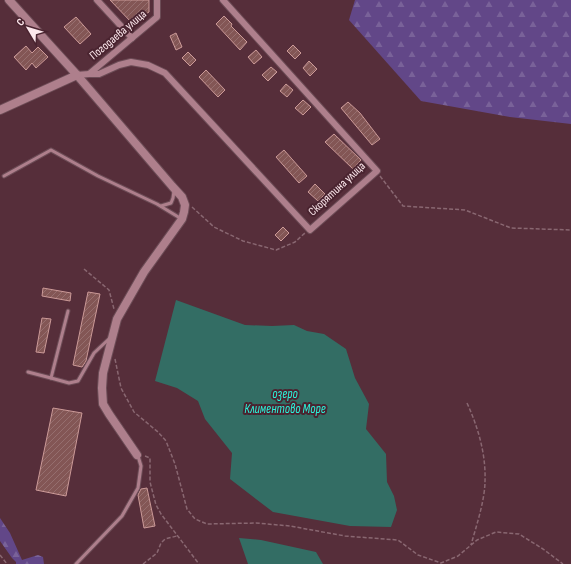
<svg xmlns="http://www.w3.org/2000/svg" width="571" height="564" font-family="'Sofia Sans Condensed',sans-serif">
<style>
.forest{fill:url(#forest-firs)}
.water{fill:#336d64}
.building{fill:url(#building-hatch);stroke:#cc9a98}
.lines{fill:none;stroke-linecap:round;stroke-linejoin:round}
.service-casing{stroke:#6c4c56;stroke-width:5}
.minor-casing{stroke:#6c4c56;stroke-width:8}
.tertiary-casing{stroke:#6c4c56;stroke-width:10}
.path{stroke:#896771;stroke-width:1.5;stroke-dasharray:4 2;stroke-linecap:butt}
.service{stroke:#ae7f8c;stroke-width:3}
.minor{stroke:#ae7f8c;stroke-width:6}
.tertiary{stroke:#ae7f8c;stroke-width:8}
.labels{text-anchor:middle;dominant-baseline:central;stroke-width:4;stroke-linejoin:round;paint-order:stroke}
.street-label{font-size:12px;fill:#fce7ec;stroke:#4a2430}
.water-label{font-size:13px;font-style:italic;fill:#2af5db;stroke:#4a2430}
</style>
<defs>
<pattern id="forest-firs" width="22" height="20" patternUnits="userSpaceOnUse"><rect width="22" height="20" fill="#624788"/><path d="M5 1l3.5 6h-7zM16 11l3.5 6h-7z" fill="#796299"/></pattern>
<pattern id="building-hatch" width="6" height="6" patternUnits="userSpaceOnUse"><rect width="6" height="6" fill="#835655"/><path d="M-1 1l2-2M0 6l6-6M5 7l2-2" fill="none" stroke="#956e6e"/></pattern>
</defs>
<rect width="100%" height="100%" fill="#562e3a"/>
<g class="forest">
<polygon points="355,0 571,0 571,124 510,117 421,101 349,20"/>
<polygon points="0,518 10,533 22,560 38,555 43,557 44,564 16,564 16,562 12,558 0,541"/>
</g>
<g class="water">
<polygon points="176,300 245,325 272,326 294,325 307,331 324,334 346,349 355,378 369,404 366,429 386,454 387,482 394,496 397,510 391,527 350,526 273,512 230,479 232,453 205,419 198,401 177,388 155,381"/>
<polygon points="239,538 261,540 316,552 323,564 248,564"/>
</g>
<g class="building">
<polygon points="110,0 149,0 149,12 132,23"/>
<polygon points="224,16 232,24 231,26 247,42 240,50 216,24"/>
<polygon points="76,17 91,34 80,44 64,27"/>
<polygon points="176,33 182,47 176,50 170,36"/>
<polygon points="293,45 301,53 295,59 287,51"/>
<polygon points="26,46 32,53 38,47 48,57 36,68 32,63 26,70 14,57"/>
<polygon points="256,50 262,57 254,64 248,57"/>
<polygon points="188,52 196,60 190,66 182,58"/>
<polygon points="309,61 317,69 310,76 303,68"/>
<polygon points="271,67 277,72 268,81 262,75"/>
<polygon points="206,70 225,90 218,97 199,77"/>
<polygon points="286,84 293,90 287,97 280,91"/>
<polygon points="303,100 311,107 303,115 295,108"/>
<polygon points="348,102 360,113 380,139 372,145 341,108"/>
<polygon points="334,134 361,160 353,169 325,142"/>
<polygon points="284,150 307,176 299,183 276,157"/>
<polygon points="315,184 325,194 318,201 308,192"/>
<polygon points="283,227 289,233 281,241 275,235"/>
<polygon points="43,288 71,293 70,301 42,296"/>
<polygon points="88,292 100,294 86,361 82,367 73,365"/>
<polygon points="42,318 51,319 44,353 36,352"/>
<polygon points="53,408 82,413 66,496 36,490"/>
<polygon points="147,488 155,526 144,528 138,495 141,489"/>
</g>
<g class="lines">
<g class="service-casing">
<g id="service">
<polyline points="4,176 51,150 98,176 157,204 180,218"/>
<polyline points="161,206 171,203 173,198 174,191"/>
<polyline points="68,311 51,378 69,383 78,381 94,353 110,338"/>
<polyline points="28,372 51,378"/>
<polyline points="76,564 122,516 138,488 141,466 138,456"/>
</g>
</g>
<g class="minor-casing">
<g id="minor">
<polyline points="97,0 132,38"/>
<polyline points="89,74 99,74 119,65 131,62 148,65 165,73 310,230 377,171 223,0"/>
<polyline points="77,75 89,74 157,17 157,0"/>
</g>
</g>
<g class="tertiary-casing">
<g id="tertiary">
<polyline points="9,0 77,75 172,186 182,197 185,205 184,212 182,219 144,272 117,319 103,373 102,388 103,404 109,414 137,455"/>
<polyline points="0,110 77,75"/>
</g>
</g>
<g class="path">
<polyline points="380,176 403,206 465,210 511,228 571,230"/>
<polyline points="192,207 214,227 243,241 276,250 295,242 305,233"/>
<polyline points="84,269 109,290 114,309"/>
<polyline points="115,359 121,388 134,412 158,432 166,441 175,464 187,509 195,519 207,524 256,523 290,526 345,536 398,540 418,555 441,563 458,556 477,540 496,532 519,534 543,549 563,564"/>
<path d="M467 403C478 427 486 454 485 481 485 500 476 527 471 545"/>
<polyline points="145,456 150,458 150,482 156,505 161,514 199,564"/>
<polyline points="0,555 7,564"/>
<polyline points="143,564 157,553 161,543 165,539 177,536"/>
</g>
<use href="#service" class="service"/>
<use href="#minor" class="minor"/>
<use href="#tertiary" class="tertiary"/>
</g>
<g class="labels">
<g class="street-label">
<text transform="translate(118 35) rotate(-40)">Погодаева улица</text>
<text transform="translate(337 189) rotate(-43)">Скорятина улица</text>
</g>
<g class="water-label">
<text x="285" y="394">озеро<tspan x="285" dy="15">Климентово Море</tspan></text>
</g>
</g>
<g transform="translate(28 28) rotate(308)" stroke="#4a2430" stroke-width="3" paint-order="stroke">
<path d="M0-3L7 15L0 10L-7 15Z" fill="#fce7ec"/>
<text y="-6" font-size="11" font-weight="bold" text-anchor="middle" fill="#fce7ec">С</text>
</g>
</svg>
